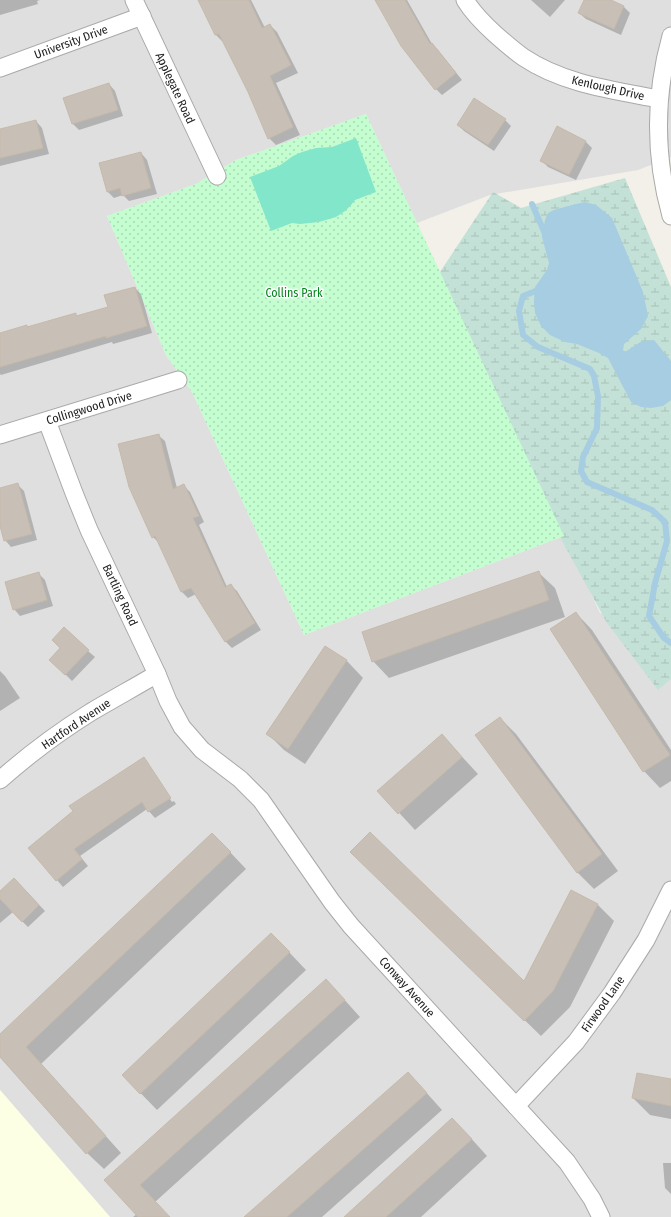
<svg xmlns="http://www.w3.org/2000/svg" width="671" height="1217" font-family="'Fira Sans Condensed',sans-serif">
<style>
.residential{fill:#e0dfdf}
.education{fill:#fcffe4}
.wetland{fill:url(#wetland-marsh)}
.park{fill:url(#park-dots)}
.pitch{fill:#82e6cb}
.water{fill:#a6cde2}
.shadow{fill:#0003}
.lines{fill:none;stroke-linecap:round;stroke-linejoin:round}
.stream{stroke:#a6cde2;stroke-width:6}
.building{fill:#c8c0b7;stroke:#c5b9a9}
.street-casing{stroke:#a9a9a9;stroke-width:19}
.street{stroke:#fff;stroke-width:17}
.labels{text-anchor:middle;dominant-baseline:central;stroke-width:3;stroke-linejoin:round;paint-order:stroke}
.street-label{font-size:12px;fill:#222;stroke:#fff}
.park-label{font-size:12px;fill:#05851f;stroke:#fff}
</style>
<defs>
<pattern id="wetland-marsh" width="20" height="14" patternUnits="userSpaceOnUse"><rect width="20" height="14" fill="#c4e1d7"/><path d="M1 5h8M5 5V1M11 12h8M15 12V8" fill="none" stroke="#a8c1b8"/></pattern>
<pattern id="park-dots" width="8" height="8" patternUnits="userSpaceOnUse"><rect width="8" height="8" fill="#c4fdd0"/><path d="M2 2h.1M6 6h.1" fill="none" stroke="#a8d9b2" stroke-width="1.8" stroke-linecap="round"/></pattern>
</defs>
<rect width="100%" height="100%" fill="#f2f0e8"/>
<polygon class="residential" points="0,0 671,0 671,157 638,170 490,195 417,223 366,114 236,160 196,184 107,216 166,355 192,392 304,635 564,536 600,613 671,630 671,1217 110,1217 0,1090"/>
<polygon class="education" points="0,1090 110,1217 0,1217"/>
<polygon class="wetland" points="625,178 671,287 671,679 658,690 607,623 562,541 438,275 493,192 521,208"/>
<polygon class="park" points="366,114 564,536 304,635 192,392 166,355 107,216 196,184 236,160"/>
<polygon class="pitch" points="356,138 376,192 355,200 351,205 345,211 336,217 319,222 300,224 292,223 271,231 250,177 279,166 293,156 302,152 316,148 332,147"/>
<polygon class="water" points="585,202 596,205 612,218 643,292 648,316 641,329 624,344 623,350 625,352 642,341 654,340 671,361 671,400 663,406 651,408 641,407 631,402 608,358 599,353 577,344 565,342 550,335 541,326 535,313 534,301 535,287 547,270 549,263 542,237 545,220 548,213 554,210 572,205"/>
<g class="shadow">
<polygon points="0,0 40,0 37,1 38,4 0,15"/>
<polygon points="202,0 251,0 265,28 270,25 277,32 298,73 276,83 300,135 276,145 269,138 249,92 223,42 216,35"/>
<polygon points="377,0 407,0 432,44 438,50 462,80 442,95 436,89"/>
<polygon points="531,0 565,0 550,17"/>
<polygon points="585,0 608,0 624,7 630,13 621,35 586,19 579,13"/>
<polygon points="109,84 115,91 123,116 79,130 73,124 64,98"/>
<polygon points="505,120 511,126 494,151 464,131 458,125"/>
<polygon points="36,121 42,128 49,154 0,166 0,130"/>
<polygon points="558,128 586,142 592,148 576,180 548,167 541,160"/>
<polygon points="141,153 147,160 157,194 129,201 123,195 114,198 107,191"/>
<polygon points="135,288 141,294 152,333 113,344 112,342 1,375 0,374 0,334 26,326 28,328 75,314 78,317 109,307"/>
<polygon points="158,435 165,441 177,488 183,485 190,492 204,522 199,525 227,587 230,585 237,591 261,630 232,648 226,642 196,594 188,598 182,592 160,544 153,537 130,487"/>
<polygon points="17,484 24,491 37,540 11,547 5,540 0,522 0,489"/>
<polygon points="538,572 555,588 565,617 389,678 373,661"/>
<polygon points="39,574 45,580 53,606 20,616 14,609"/>
<polygon points="576,613 592,630 671,750 671,781 660,788 644,771"/>
<polygon points="325,647 347,661 363,678 305,764 284,750 267,733"/>
<polygon points="88,651 95,657 72,681 57,666"/>
<polygon points="0,671 5,676 20,698 0,711"/>
<polygon points="500,718 516,734 618,871 594,889 577,872"/>
<polygon points="442,735 478,774 415,830 379,791"/>
<polygon points="143,758 149,764 147,764 172,802 174,801 176,804 155,818 147,809 80,856 88,866 63,887 30,849"/>
<polygon points="229,851 246,869 41,1064 121,1153 104,1169 87,1153 0,1057 0,1036"/>
<polygon points="368,868 524,983 571,891 598,905 614,921 570,1007 541,1036"/>
<polygon points="20,885 45,911 28,927 13,912 0,923 0,892"/>
<polygon points="288,951 306,970 157,1110 123,1075"/>
<polygon points="342,997 360,1017 155,1202 169,1217 133,1217 137,1214 105,1180"/>
<polygon points="671,1080 671,1119 650,1115 633,1098"/>
<polygon points="424,1090 442,1110 322,1217 246,1217"/>
<polygon points="469,1136 487,1156 421,1217 346,1217"/>
<polygon points="663,1163 671,1163 671,1194 665,1188"/>
</g>
<g class="lines">
<g class="stream">
<polyline points="532,204 546,236"/>
<polyline points="541,289 523,296 519,311 523,335 538,347 590,369 594,376 598,396 597,428 583,457 581,471 587,482 652,510 665,522 667,541 655,583 649,616 664,638 671,643"/>
</g>
</g>
<g class="building">
<polygon points="198,0 249,0 262,28 270,24 291,65 270,76 293,127 268,139 248,92 219,34 215,35"/>
<polygon points="375,0 405,0 430,44 432,43 456,73 435,90 401,46"/>
<polygon points="584,0 611,0 624,6 614,29 578,13"/>
<polygon points="109,83 118,110 72,124 63,98"/>
<polygon points="474,98 506,119 488,145 457,125"/>
<polygon points="36,120 43,148 0,158 0,129"/>
<polygon points="557,126 586,141 569,175 540,161"/>
<polygon points="141,152 151,188 122,196 120,188 107,192 99,163"/>
<polygon points="135,287 147,326 106,338 106,336 0,367 0,333 27,325 27,327 76,313 76,316 108,307 104,295"/>
<polygon points="159,434 173,489 184,484 199,516 193,518 225,587 231,584 255,623 225,642 191,588 181,592 155,536 152,538 129,487 118,444"/>
<polygon points="18,483 32,534 4,541 0,526 0,488"/>
<polygon points="539,571 549,600 372,662 362,632"/>
<polygon points="39,572 47,600 13,610 5,582"/>
<polygon points="576,612 670,755 643,772 550,629"/>
<polygon points="64,627 89,650 65,675 49,660 60,648 52,640"/>
<polygon points="325,646 347,660 288,749 266,734"/>
<polygon points="500,717 602,854 577,873 475,735"/>
<polygon points="442,734 462,757 398,814 377,791"/>
<polygon points="144,757 171,798 148,812 142,802 74,849 82,859 56,881 28,848 73,811 69,806"/>
<polygon points="370,832 524,981 571,890 598,904 553,991 524,1021 350,852"/>
<polygon points="212,833 231,852 26,1047 106,1136 86,1154 0,1057 0,1034"/>
<polygon points="14,878 39,905 22,922 0,899 0,891"/>
<polygon points="271,933 290,952 140,1094 122,1075"/>
<polygon points="326,979 345,1000 140,1185 170,1217 138,1217 104,1180"/>
<polygon points="408,1072 427,1093 287,1217 244,1217"/>
<polygon points="637,1073 671,1079 671,1106 632,1098"/>
<polygon points="452,1118 472,1139 386,1217 344,1217"/>
</g>
<g class="lines">
<g class="street-casing">
<g id="street">
<polyline points="134,0 217,176"/>
<path d="M465 0C473 13 484 24 495 34 504 42 513 50 523 57 563 84 613 90 659 99"/>
<path d="M671 36C654 97 654 155 671 216"/>
<polyline points="0,68 142,16"/>
<polyline points="47,421 74,493 89,530 157,674 168,701 182,727 202,750 240,779 261,800 332,902 351,926 567,1162 592,1199 601,1217"/>
<polyline points="0,435 178,380"/>
<path d="M0 780C28 755 59 732 91 712 113 699 135 687 157 674"/>
<polyline points="516,1106 576,1042 612,993 646,940 671,890"/>
</g>
</g>
<use href="#street" class="street"/>
</g>
<g class="labels">
<g class="street-label">
<text transform="translate(71 42) rotate(-20)">University Drive</text>
<text transform="translate(175 88) rotate(65)">Applegate Road</text>
<text transform="translate(608 88) rotate(13)">Kenlough Drive</text>
<text transform="translate(89 408) rotate(-17)">Collingwood Drive</text>
<text transform="translate(120 595) rotate(65)">Bartling Road</text>
<text transform="translate(76 724) rotate(-34)">Hartford Avenue</text>
<text transform="translate(407 987) rotate(48)">Conway Avenue</text>
<text transform="translate(603 1004) rotate(-55)">Firwood Lane</text>
</g>
<g class="park-label">
<text x="294" y="293">Collins Park</text>
</g>
</g>
</svg>
